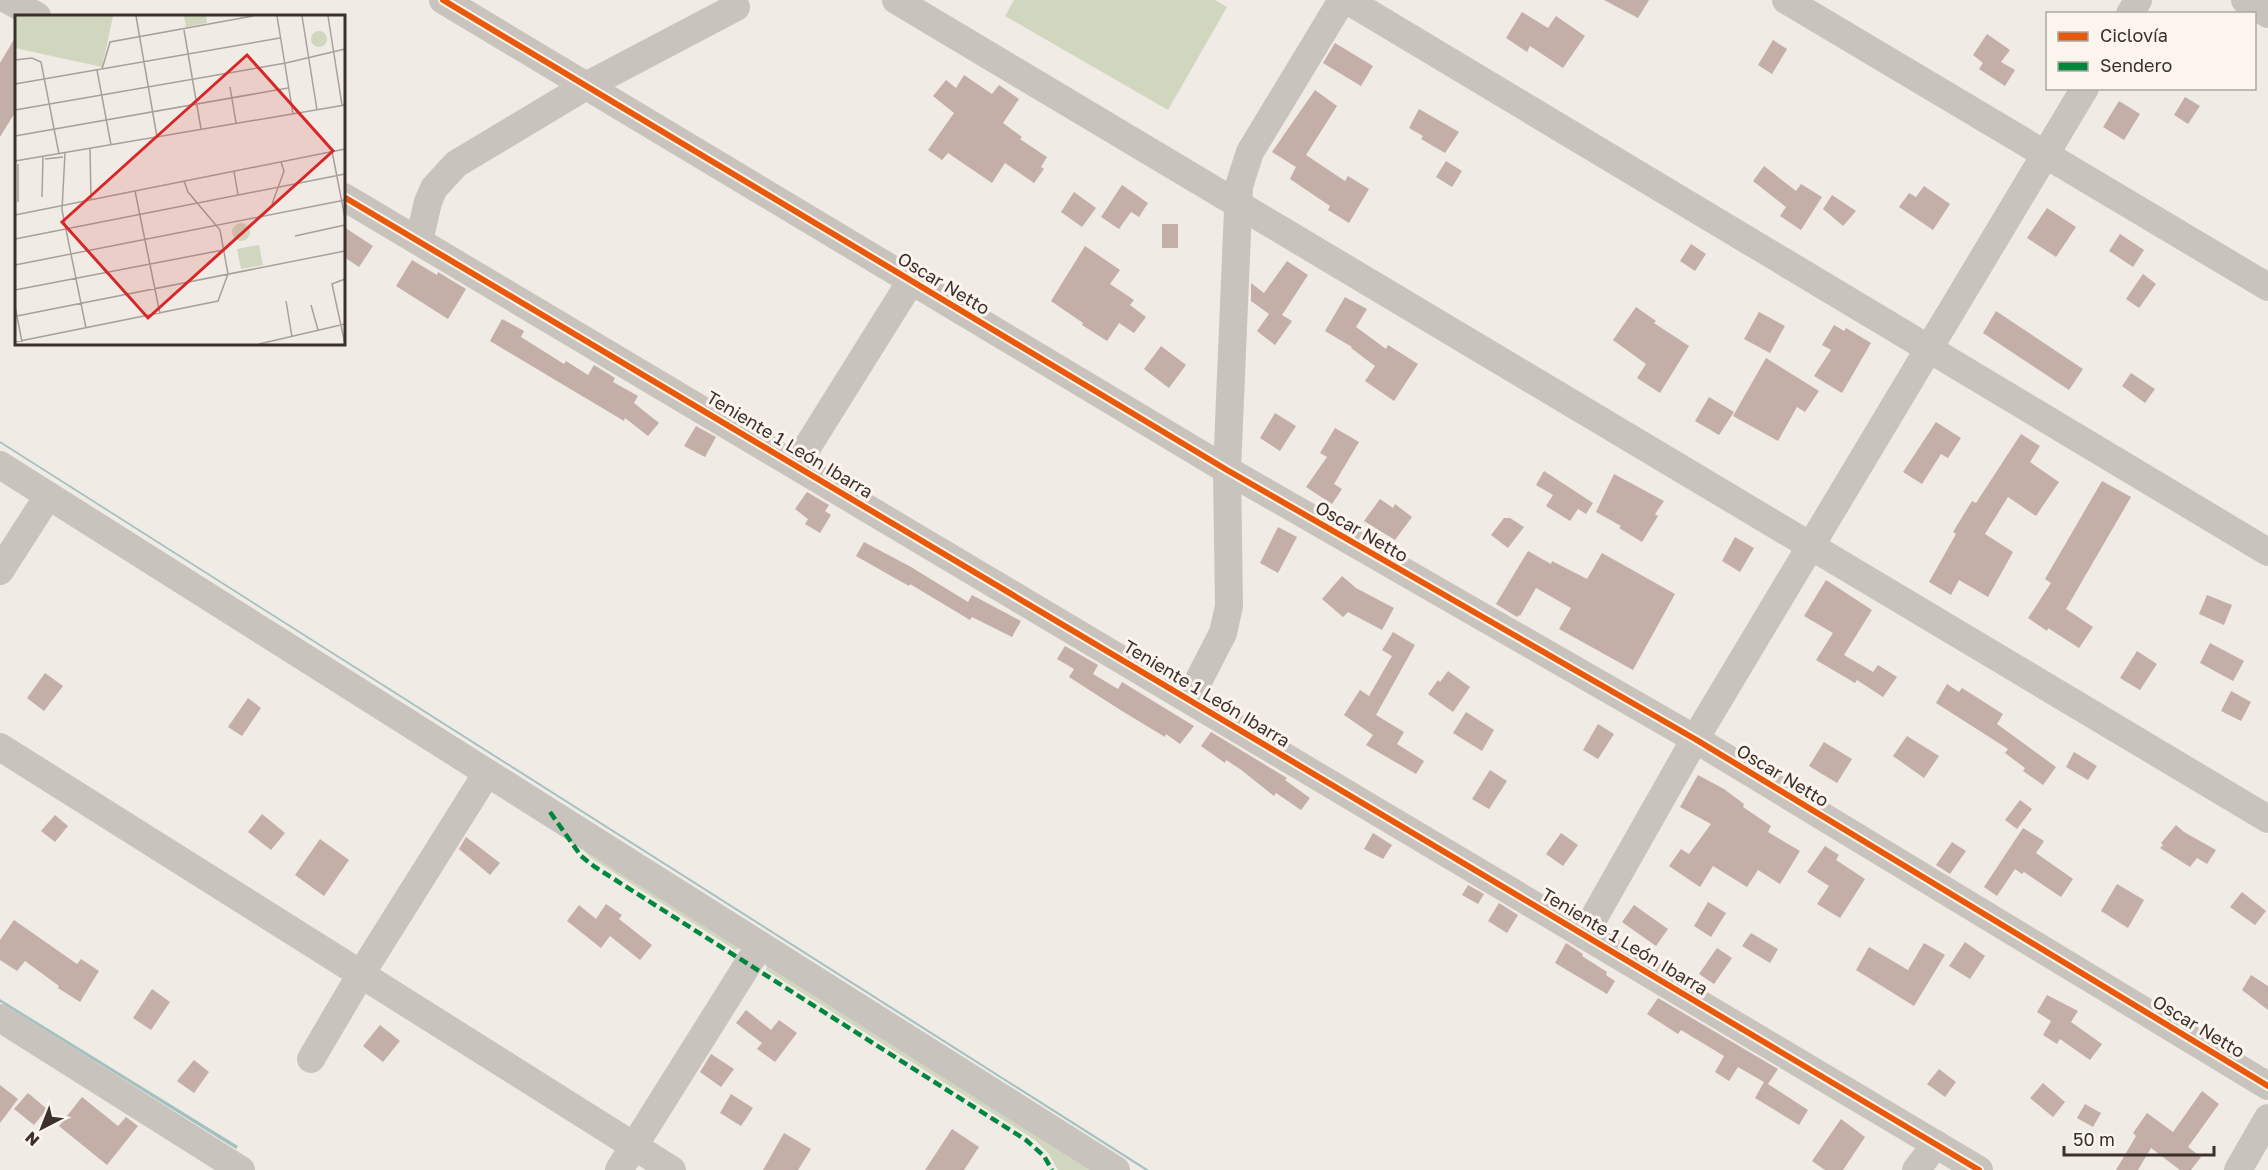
<svg xmlns="http://www.w3.org/2000/svg" width="2268" height="1170" font-family="'Golos Text',sans-serif">
<style>
.green{fill:#d1d6bf}
.water{fill:#a1c2c1}
.building{fill:#c3afa7}
.lines{fill:none;stroke-linecap:round;stroke-linejoin:round}
.minor{stroke:#c9c3be;stroke-width:28}
.quiet{stroke:#00873e;stroke-width:4.5;stroke-dasharray:9 4.5;stroke-linecap:butt}
.cycleway-casing{stroke:#fbf5ee;stroke-width:10}
.cycleway{stroke:#e8590c;stroke-width:6}
.labels{text-anchor:middle;dominant-baseline:central;stroke-width:6;stroke-linejoin:round;paint-order:stroke}
.street-label{font-size:18px;fill:#3b302b;stroke:#fbf5ee}
.inset-road{fill:none;stroke:#a8a09b;stroke-width:1.5}
.view{fill:#d62828;fill-opacity:0.15;stroke:#d62828;stroke-width:3}
.inset-edge{fill:none;stroke:#3b302b;stroke-width:3}
</style>
<rect width="100%" height="100%" fill="#f0ebe5"/>
<g class="green">
<polygon points="1014,0 1215,0 1227,7 1168,110 1005,16"/>
<polygon points="582,849 741,947 739,949 735,950 591,858"/>
<polygon points="767,964 1098,1170 1058,1170 1049,1154 1035,1140 766,970"/>
</g>
<g class="water">
<polygon points="0,441 1149,1170 1145,1170 0,443"/>
<polygon points="0,999 238,1146 236,1149 0,1002"/>
</g>
<g class="building">
<polygon points="1604,0 1649,0 1638,18"/>
<polygon points="1522,12 1548,28 1556,16 1585,36 1563,68 1530,46 1527,52 1506,38"/>
<polygon points="1987,34 2010,50 2001,62 2015,70 2005,86 1979,69 1983,63 1973,55"/>
<polygon points="16,36 16,111 0,137 0,63"/>
<polygon points="1773,40 1787,49 1772,74 1758,65"/>
<polygon points="1335,43 1373,66 1361,86 1323,63"/>
<polygon points="964,75 992,94 999,85 1019,99 1003,123 1022,137 1020,139 1047,157 1041,167 1044,169 1034,183 1005,163 992,183 948,153 942,160 928,150 954,113 933,96 946,80 956,88"/>
<polygon points="1315,90 1337,106 1306,155 1345,181 1348,176 1369,189 1349,223 1328,210 1330,206 1290,179 1296,167 1272,152"/>
<polygon points="2185,97 2200,106 2188,124 2174,115"/>
<polygon points="2119,101 2140,114 2124,140 2103,127"/>
<polygon points="1419,109 1459,132 1445,153 1421,139 1423,136 1409,128"/>
<polygon points="1446,161 1462,171 1452,187 1436,177"/>
<polygon points="1764,166 1796,191 1801,184 1822,197 1801,230 1780,216 1786,207 1753,181"/>
<polygon points="1122,185 1148,203 1139,217 1131,212 1119,229 1101,217"/>
<polygon points="1924,186 1950,204 1933,230 1899,207 1909,193 1916,197"/>
<polygon points="1074,192 1096,208 1082,227 1061,212"/>
<polygon points="1832,195 1856,211 1843,226 1823,209"/>
<polygon points="2047,208 2076,227 2056,257 2027,238"/>
<rect x="1162" y="224" width="16" height="24"/>
<polygon points="344,227 373,246 359,267 344,257"/>
<polygon points="2120,234 2144,250 2133,267 2109,251"/>
<polygon points="1691,244 1706,254 1695,271 1680,261"/>
<polygon points="1085,246 1120,270 1110,284 1134,300 1130,305 1146,317 1134,333 1119,323 1107,341 1082,325 1083,323 1051,301"/>
<polygon points="412,260 437,275 438,272 466,289 448,319 396,286"/>
<polygon points="1287,261 1308,275 1282,315 1292,321 1275,345 1257,331 1269,314 1251,301 1251,283 1264,293"/>
<polygon points="2143,274 2156,284 2139,308 2126,299"/>
<polygon points="1345,297 1367,309 1356,327 1386,349 1388,345 1418,364 1394,401 1365,381 1375,366 1351,348 1352,347 1325,331"/>
<polygon points="1636,307 1656,321 1654,323 1689,346 1660,393 1637,378 1646,364 1613,340"/>
<polygon points="1996,311 2083,369 2069,390 1983,333"/>
<polygon points="1759,312 1785,326 1770,353 1744,339"/>
<polygon points="502,319 524,331 521,337 564,364 566,361 588,375 594,365 615,378 613,382 638,396 634,403 659,423 648,436 625,418 624,421 490,341"/>
<polygon points="1834,325 1844,331 1846,328 1871,343 1842,393 1814,376 1831,350 1822,345"/>
<polygon points="1161,346 1186,365 1169,388 1144,369"/>
<polygon points="1766,358 1819,391 1805,412 1797,407 1778,441 1733,416"/>
<polygon points="2131,373 2155,389 2145,403 2122,386"/>
<polygon points="1709,397 1734,412 1719,435 1695,421"/>
<polygon points="1275,413 1296,426 1280,451 1260,438"/>
<polygon points="1936,422 1961,438 1948,458 1941,454 1922,484 1903,472"/>
<polygon points="696,426 716,437 705,457 684,446"/>
<polygon points="1335,428 1359,442 1334,484 1342,489 1332,504 1306,487 1327,457 1320,453"/>
<polygon points="2021,434 2040,446 2030,462 2059,482 2036,516 2008,497 1985,534 2013,552 1988,597 1959,580 1951,595 1929,582 1956,534 1953,532 1972,501 1976,503"/>
<polygon points="1544,471 1593,503 1586,514 1578,509 1570,521 1546,506 1553,495 1536,485"/>
<polygon points="1614,474 1664,501 1655,514 1658,516 1642,542 1619,528 1621,526 1596,512"/>
<polygon points="2102,481 2131,497 2066,609 2093,627 2079,648 2048,628 2047,631 2028,618 2051,583 2045,579"/>
<polygon points="807,492 829,505 825,511 831,515 820,533 805,524 808,519 795,509"/>
<polygon points="1380,499 1393,508 1395,504 1412,517 1395,540 1364,521"/>
<polygon points="1504,518 1510,518 1524,527 1508,548 1491,535"/>
<polygon points="1278,527 1297,537 1278,573 1260,563"/>
<polygon points="1735,537 1754,548 1740,572 1722,561"/>
<polygon points="864,542 911,567 968,602 972,595 1021,621 1012,637 972,617 970,620 910,584 909,586 900,581 856,556"/>
<polygon points="1528,551 1551,564 1552,561 1587,579 1602,553 1675,594 1633,670 1559,629 1571,608 1536,588 1520,616 1519,615 1517,617 1496,604"/>
<polygon points="1342,576 1356,588 1394,608 1382,630 1348,612 1343,617 1322,599"/>
<polygon points="1826,580 1872,610 1844,655 1873,672 1878,665 1897,677 1883,697 1857,680 1855,683 1816,660 1833,633 1804,616"/>
<polygon points="2207,595 2232,605 2224,625 2199,614"/>
<polygon points="1393,632 1415,645 1376,715 1404,732 1397,744 1424,761 1416,774 1366,745 1373,735 1344,715 1360,690 1369,696 1392,656 1382,650"/>
<polygon points="2210,643 2244,661 2233,681 2200,663"/>
<polygon points="1065,646 1098,665 1093,674 1118,689 1122,682 1194,726 1180,744 1166,734 1165,737 1122,711 1069,677 1074,669 1057,659"/>
<polygon points="2137,651 2157,664 2140,690 2120,678"/>
<polygon points="1448,671 1470,687 1453,712 1428,694 1438,680 1440,682"/>
<polygon points="45,673 63,686 44,711 27,698"/>
<polygon points="1947,684 1959,692 1962,688 2003,714 1997,724 2056,767 2043,785 2023,771 2025,768 2005,753 2008,749 1936,703"/>
<polygon points="2231,691 2251,702 2241,721 2221,711"/>
<polygon points="248,698 261,708 242,736 228,727"/>
<polygon points="1466,712 1494,730 1482,751 1453,733"/>
<polygon points="1598,724 1614,734 1598,759 1583,750"/>
<polygon points="1211,732 1287,778 1285,780 1310,798 1301,810 1276,793 1274,796 1264,788 1240,769 1226,760 1225,763 1201,746"/>
<polygon points="1907,736 1939,756 1924,778 1893,756"/>
<polygon points="1824,742 1852,759 1837,783 1809,766"/>
<polygon points="2074,752 2097,766 2088,780 2066,767"/>
<polygon points="1490,770 1507,781 1489,809 1472,799"/>
<polygon points="1698,775 1724,789 1744,804 1743,807 1771,826 1768,832 1800,851 1780,884 1758,870 1747,887 1713,866 1700,887 1669,866 1681,849 1689,854 1711,824 1680,807"/>
<polygon points="2020,800 2032,809 2017,829 2005,820"/>
<polygon points="262,814 285,833 271,850 248,832"/>
<polygon points="55,815 68,826 55,842 41,831"/>
<polygon points="2176,825 2184,832 2216,850 2207,864 2197,858 2190,867 2160,848 2163,845 2161,843"/>
<polygon points="2023,828 2044,841 2036,853 2073,879 2061,897 2024,872 2022,874 2015,869 1997,896 1984,887"/>
<polygon points="1373,833 1392,845 1383,859 1364,849"/>
<polygon points="1561,833 1578,845 1563,866 1546,854"/>
<polygon points="466,837 500,863 490,875 459,849"/>
<polygon points="320,839 349,860 324,896 295,875"/>
<polygon points="1952,842 1966,851 1950,874 1936,865"/>
<polygon points="1825,846 1839,855 1836,860 1865,879 1840,918 1817,904 1829,886 1807,872"/>
<polygon points="2117,884 2144,900 2128,928 2101,911"/>
<polygon points="1468,885 1484,894 1478,904 1462,895"/>
<polygon points="2242,892 2266,911 2255,925 2230,907"/>
<polygon points="1708,902 1726,913 1711,937 1694,926"/>
<polygon points="1499,903 1518,915 1507,933 1488,921"/>
<polygon points="606,904 622,915 619,919 652,945 640,960 610,936 601,948 567,921 579,905 596,919"/>
<polygon points="1634,905 1668,929 1656,946 1622,922"/>
<polygon points="14,920 77,964 81,959 99,971 80,1002 58,988 59,986 25,961 17,971 0,960 0,940"/>
<polygon points="1751,933 1778,949 1770,963 1742,946"/>
<polygon points="1965,942 1985,956 1970,979 1949,966"/>
<polygon points="1566,943 1583,954 1582,956 1607,972 1606,975 1615,981 1607,994 1555,963"/>
<polygon points="1924,943 1945,955 1914,1006 1856,970 1869,947 1908,970"/>
<polygon points="1717,948 1732,958 1714,984 1699,974"/>
<polygon points="2251,975 2268,986 2268,1010 2242,990"/>
<polygon points="152,989 170,1002 151,1030 133,1018"/>
<polygon points="2047,995 2078,1011 2071,1022 2102,1044 2090,1060 2060,1039 2057,1044 2043,1035 2051,1021 2037,1012"/>
<polygon points="1658,998 1778,1069 1768,1084 1808,1110 1799,1125 1755,1098 1764,1082 1738,1067 1729,1081 1715,1072 1724,1056 1681,1030 1678,1034 1647,1014"/>
<polygon points="746,1010 771,1030 779,1020 797,1033 775,1062 757,1049 762,1043 736,1023"/>
<polygon points="380,1025 400,1041 383,1062 363,1046"/>
<polygon points="711,1054 734,1069 721,1087 700,1072"/>
<polygon points="194,1060 209,1072 194,1093 177,1081"/>
<polygon points="1939,1069 1956,1082 1945,1097 1927,1084"/>
<polygon points="2043,1083 2065,1102 2053,1117 2030,1098"/>
<polygon points="0,1085 18,1099 0,1123"/>
<polygon points="2202,1091 2219,1104 2188,1147 2201,1157 2191,1170 2180,1170 2151,1148 2138,1170 2116,1170 2136,1136 2133,1133 2147,1113 2173,1132"/>
<polygon points="28,1093 47,1109 34,1125 14,1109"/>
<polygon points="731,1094 753,1108 741,1126 720,1113"/>
<polygon points="82,1097 118,1126 126,1117 138,1126 107,1165 59,1126"/>
<polygon points="2085,1104 2101,1113 2093,1127 2077,1118"/>
<polygon points="1841,1119 1865,1137 1843,1170 1825,1170 1812,1161"/>
<polygon points="952,1129 979,1147 964,1170 925,1170"/>
<polygon points="784,1133 811,1149 798,1170 763,1170"/>
</g>
<g class="lines">
<g class="minor">
<polyline points="8,0 37,16"/>
<polyline points="443,0 1227,470 1695,739 2268,1086"/>
<polyline points="896,0 2268,819"/>
<polyline points="1347,0 2268,552"/>
<polyline points="1786,0 2268,287"/>
<polyline points="2245,0 2268,14"/>
<polyline points="2130,14 2138,0"/>
<polyline points="344,197 1979,1170"/>
<polyline points="419,241 428,202 434,188 456,164 586,86 736,7"/>
<polyline points="0,465 1116,1170"/>
<polyline points="796,465 911,281"/>
<polyline points="0,571 48,496"/>
<polyline points="1189,699 1223,633 1229,606 1227,470 1239,186 1250,152 1342,0"/>
<polyline points="0,747 672,1170"/>
<polyline points="1584,935 1695,739 2085,88"/>
<polyline points="0,1018 241,1170"/>
<polyline points="311,1059 361,974 487,773"/>
<polyline points="619,1170 760,945"/>
<polyline points="1916,1170 1936,1144"/>
<polyline points="2238,1170 2268,1118"/>
</g>
<polyline class="quiet" points="550,812 581,856 595,867 1026,1140 1044,1156 1052,1170"/>
<g class="cycleway-casing">
<g id="cycleway">
<polyline points="443,0 1227,470 1695,739 2268,1086"/>
<polyline points="344,197 1979,1170"/>
</g>
</g>
<use href="#cycleway" class="cycleway"/>
</g>
<g class="labels">
<g class="street-label">
<text transform="translate(944 283) rotate(31)">Oscar Netto</text>
<text transform="translate(790 444) rotate(31)">Teniente 1 León Ibarra</text>
<text transform="translate(1362 531) rotate(30)">Oscar Netto</text>
<text transform="translate(1207 693) rotate(31)">Teniente 1 León Ibarra</text>
<text transform="translate(1783 775) rotate(31)">Oscar Netto</text>
<text transform="translate(1625 941) rotate(31)">Teniente 1 León Ibarra</text>
<text transform="translate(2199 1026) rotate(31)">Oscar Netto</text>
</g>
</g>
<g transform="translate(15 15)">
<rect width="330" height="330" fill="#f0ebe5"/>
<path d="M0 1H98L87 52 0 33ZM169 1H191L192 8 171 12ZM296 24a8 8 0 1 1 16 0a8 8 0 1 1-16 0ZM217 217a9 9 0 1 1 18 0a9 9 0 1 1-18 0ZM244 230 248 250 226 254 222 234Z" fill="#d1d6bf"/>
<path class="inset-road" d="M121 1 142 122M262 1 278 99M287 1 302 95M313 1 327 90M169 15 186 114M0 45 17 43 26 47 44 139M87 54 95 27 238 1M82 55 96 130M0 69 265 23M215 72 221 108M0 95 271 48 330 34M0 121 273 73M75 134 76 185M317 136 330 203M50 138 47 195 71 313M30 144 48 142M0 146 330 90M3 149V187M219 156 223 180M120 176 145 299M27 182 28 142M257 189 269 156 266 147M0 200 330 134M280 221 330 210M0 224 330 159M0 250 330 185M0 275 208 235M271 286 277 322M296 290 303 315M0 291 7 327M2 301 330 236M0 327 203 286 213 259 205 215 173 177 169 166M244 329 330 309M330 329 317 269 330 264"/>
<path class="view" d="M232 40 318 136 133 303 47 207Z"/>
<rect width="330" height="330" class="inset-edge"/>
</g>
<rect x="2046" y="12" width="210" height="78" fill="#fbf5ee" stroke="#aea6a0" stroke-width="1.5"/>
<rect x="2058" y="32" width="30" height="9" fill="#e8590c" stroke="#aea6a0" stroke-width="1.5"/>
<text x="2100" y="42" font-size="18" fill="#3b302b">Ciclovía</text>
<rect x="2058" y="62" width="30" height="9" fill="#00873e" stroke="#aea6a0" stroke-width="1.5"/>
<text x="2100" y="72" font-size="18" fill="#3b302b">Sendero</text>
<g transform="translate(42 1128) rotate(222)" stroke="#fbf5ee" stroke-width="4.5" paint-order="stroke">
<path d="M0-4.5L10 22L0 15L-10 22Z" fill="#3b302b"/>
<text y="-9" font-size="16" font-weight="bold" text-anchor="middle" fill="#3b302b">N</text>
</g>
<path d="M2064 1146v9h150v-9" fill="none" stroke="#3b302b" stroke-width="3"/>
<text x="2073" y="1146" font-size="18" fill="#3b302b" stroke="#fbf5ee" stroke-width="4.5" paint-order="stroke">50 m</text>
</svg>
